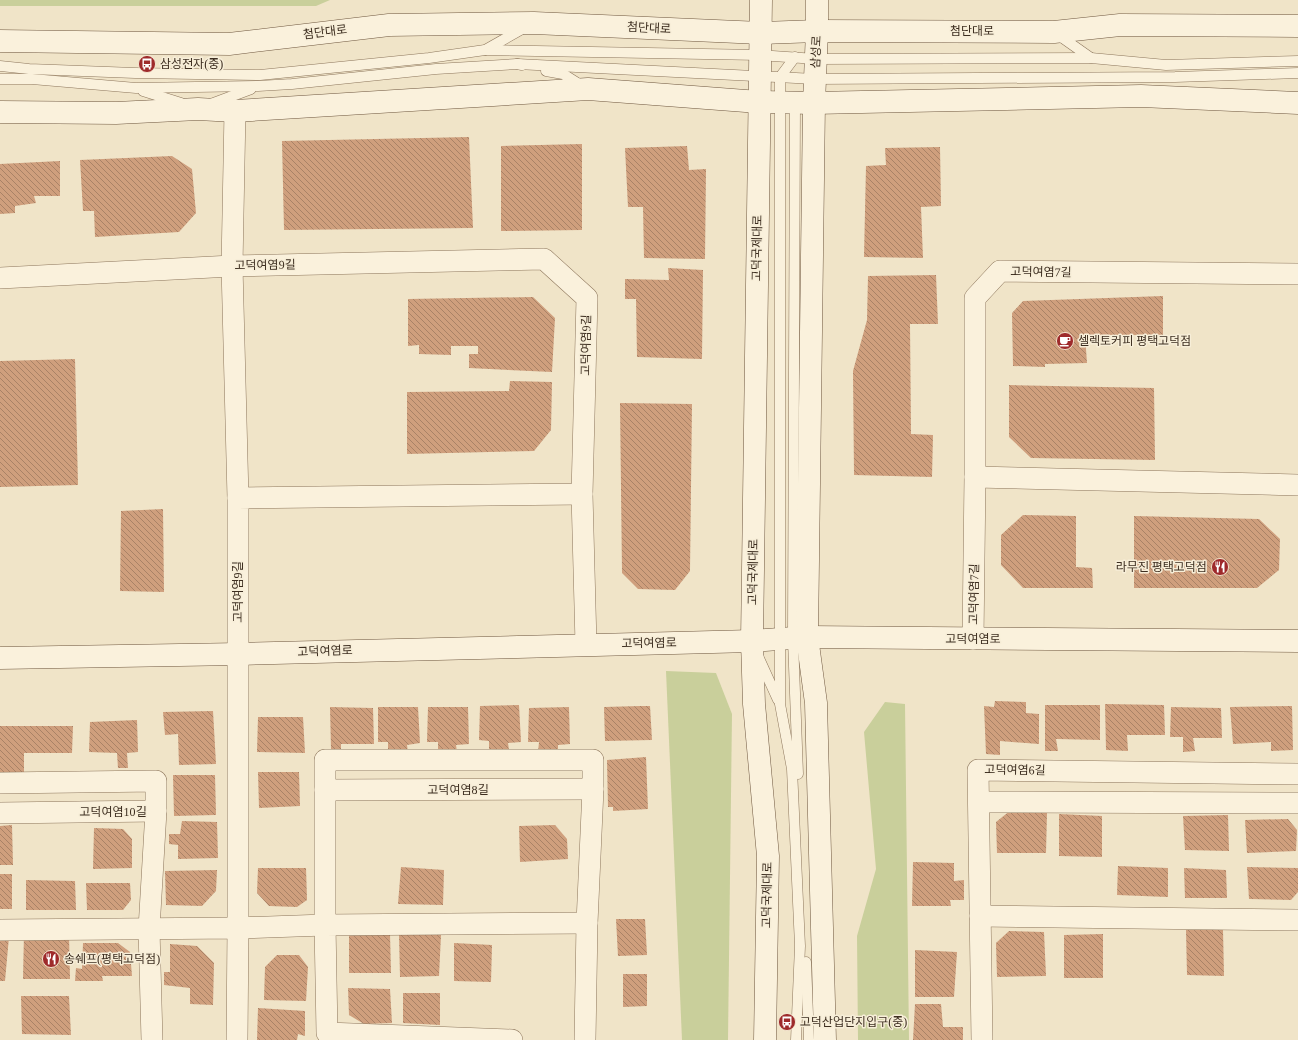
<svg xmlns="http://www.w3.org/2000/svg" width="1298" height="1040" font-family="'Times New Roman','Noto Sans KR',serif">
<style>
.green{fill:#c9cf9b}
.building{fill:url(#building-back-hatch)}
.lines{fill:none;stroke-linecap:round;stroke-linejoin:round}
.lane-casing{stroke:#8d765c;stroke-width:11}
.street-casing{stroke:#8d765c;stroke-width:22}
.secondary-casing{stroke:#6f573f;stroke-width:23}
.lane{stroke:#faf1dc;stroke-width:10}
.street{stroke:#faf1dc;stroke-width:21}
.secondary{stroke:#faf1dc;stroke-width:22}
.labels{text-anchor:middle;dominant-baseline:central;stroke-width:3;stroke-linejoin:round;paint-order:stroke}
.street-label{font-size:12px;fill:#3d2e20;stroke:#f7eed8}
.poi-label{font-size:12px;fill:#3d2e20;stroke:#f7eed8;text-anchor:start}
</style>
<defs>
<pattern id="building-back-hatch" width="6" height="6" patternUnits="userSpaceOnUse"><rect width="6" height="6" fill="#cf9f7d"/><path d="M-1 5l2 2M0 0l6 6M5-1l2 2" fill="none" stroke="#a98266"/></pattern>
</defs>
<rect width="100%" height="100%" fill="#f0e4c8"/>
<g class="green">
<polygon points="0,0 330,0 316,6 0,6"/>
<polygon points="666,671 716,673 732,714 728,1040 682,1040"/>
<polygon points="885,702 905,704 909,1040 858,1040 857,936 876,869 864,732"/>
</g>
<g class="building">
<polygon points="469,137 473,228 284,230 282,141"/>
<polygon points="582,144 582,230 501,231 501,146"/>
<polygon points="687,146 689,170 706,169 705,259 644,258 643,207 628,207 625,148"/>
<polygon points="940,147 941,206 921,207 923,258 864,257 866,166 886,165 885,148"/>
<polygon points="172,156 192,169 196,213 179,232 95,237 94,211 83,211 80,160"/>
<polygon points="60,161 60,196 34,196 36,203 15,206 15,213 0,214 0,164"/>
<polygon points="668,268 703,270 702,359 637,357 636,299 625,299 625,279 669,280"/>
<polygon points="936,275 938,324 910,324 911,434 933,435 932,477 854,475 853,371 867,320 868,276"/>
<polygon points="1163,296 1163,335 1085,335 1087,363 1045,364 1045,367 1013,366 1012,313 1023,301"/>
<polygon points="533,297 555,318 552,372 469,368 469,354 478,354 478,346 451,346 451,355 419,354 419,345 408,346 408,299"/>
<polygon points="75,359 78,485 0,487 0,361"/>
<polygon points="510,381 552,382 551,430 534,451 407,454 407,392 509,391"/>
<polygon points="1009,385 1154,388 1155,460 1031,458 1009,437"/>
<polygon points="620,403 692,404 690,571 675,590 638,589 622,573"/>
<polygon points="163,509 164,592 120,591 121,511"/>
<polygon points="1023,515 1076,516 1076,567 1092,568 1093,588 1023,588 1001,565 1001,535"/>
<polygon points="1134,516 1259,519 1280,539 1279,570 1257,588 1134,588"/>
<polygon points="995,701 1026,702 1026,713 1039,714 1039,744 1000,741 1000,755 986,754 984,706 994,707"/>
<polygon points="1105,704 1164,705 1165,735 1127,735 1128,751 1106,750"/>
<polygon points="519,705 521,742 508,743 509,750 489,750 489,741 479,740 480,706"/>
<polygon points="1045,705 1100,705 1100,740 1056,739 1058,751 1045,751"/>
<polygon points="640,706 650,706 652,740 605,741 604,707"/>
<polygon points="1292,706 1293,750 1271,751 1271,742 1233,744 1230,707"/>
<polygon points="330,707 373,708 374,744 341,744 341,749 331,750"/>
<polygon points="378,707 418,707 420,743 407,745 408,752 388,752 388,742 378,742"/>
<polygon points="428,707 468,707 469,744 456,745 457,752 438,752 438,742 427,742"/>
<polygon points="569,707 570,744 558,745 558,752 538,752 539,742 528,742 529,708"/>
<polygon points="1171,707 1221,708 1222,738 1193,738 1195,751 1183,752 1183,737 1170,737"/>
<polygon points="213,711 216,764 179,765 178,734 165,735 163,712"/>
<polygon points="258,717 303,717 305,753 257,752"/>
<polygon points="137,720 138,752 127,753 128,768 118,768 117,753 89,752 90,722"/>
<polygon points="0,726 73,726 72,753 24,753 24,773 0,773"/>
<polygon points="646,757 648,809 613,811 613,807 608,807 607,760"/>
<polygon points="258,772 299,772 300,806 259,808"/>
<polygon points="173,775 215,775 216,815 174,816"/>
<polygon points="1011,810 1047,813 1046,853 997,853 996,822"/>
<polygon points="1059,814 1102,816 1102,857 1059,856"/>
<polygon points="1228,815 1229,851 1185,850 1183,816"/>
<polygon points="1288,819 1297,830 1296,851 1247,853 1245,820"/>
<polygon points="182,821 217,822 218,858 178,859 178,845 169,844 169,834 180,834"/>
<polygon points="12,825 13,865 0,865 0,826"/>
<polygon points="555,825 567,839 568,859 520,862 519,826"/>
<polygon points="94,828 123,829 132,839 132,868 93,869"/>
<polygon points="913,862 954,863 954,881 964,880 964,900 950,900 951,906 912,906"/>
<polygon points="1118,866 1168,868 1168,897 1117,895"/>
<polygon points="401,867 444,870 443,905 398,904"/>
<polygon points="1247,867 1298,868 1298,892 1291,900 1249,899"/>
<polygon points="258,868 306,868 307,900 297,907 269,906 257,893"/>
<polygon points="1184,868 1226,870 1227,898 1185,898"/>
<polygon points="217,870 216,891 202,906 166,905 165,871"/>
<rect x="0" y="874" width="12" height="35"/>
<polygon points="26,880 75,881 76,910 26,910"/>
<polygon points="86,883 130,883 131,900 123,910 87,910"/>
<polygon points="616,919 645,919 647,955 618,956"/>
<polygon points="1186,930 1223,930 1224,976 1187,975"/>
<polygon points="1009,931 1044,932 1046,976 997,977 996,943"/>
<polygon points="24,932 69,934 70,979 23,979"/>
<polygon points="349,934 390,934 391,973 349,973"/>
<polygon points="399,934 441,935 439,976 400,977"/>
<polygon points="1103,934 1103,978 1064,978 1064,935"/>
<polygon points="0,937 9,937 5,981 0,981"/>
<polygon points="83,943 118,943 130,952 132,976 102,976 103,981 75,981 76,968 82,969"/>
<polygon points="454,943 492,945 491,982 454,981"/>
<polygon points="170,944 197,946 214,963 213,1005 190,1004 190,988 164,985 164,972 170,972"/>
<polygon points="915,950 957,952 954,997 915,997"/>
<polygon points="277,955 299,955 308,967 306,1001 264,1000 265,967"/>
<polygon points="623,974 647,974 647,1006 623,1007"/>
<polygon points="348,988 390,989 392,1023 364,1024 349,1015"/>
<polygon points="403,993 440,993 440,1025 403,1023"/>
<polygon points="21,996 69,996 71,1035 22,1034"/>
<polygon points="915,1004 941,1004 943,1027 963,1027 963,1040 913,1040"/>
<polygon points="258,1008 305,1011 305,1036 298,1034 297,1040 257,1040"/>
</g>
<g class="lines">
<g class="lane-casing">
<g id="lane">
<polyline points="1057,34 1091,58"/>
<polyline points="485,50 760,55 816,59 1091,58 1166,65 1298,61"/>
<polyline points="795,57 780,77 780,704 792,769 800,946 796,1040"/>
<polyline points="517,64 815,79 1175,77 1298,73"/>
<polyline points="0,66 29,69 135,73 260,75 429,58 485,50 524,28"/>
<polyline points="546,71 563,74 582,86"/>
<polyline points="0,79 32,79 136,88 258,86 292,84 436,69 517,64 522,65"/>
<polyline points="143,91 181,103"/>
<polyline points="797,101 795,103 793,639 798,774"/>
<polyline points="211,104 251,89"/>
<polyline points="758,656 778,700"/>
<polyline points="806,962 809,1040"/>
</g>
</g>
<g class="street-casing">
<g id="street">
<polyline points="235,111 232,266 238,498"/>
<polyline points="0,278 232,266 544,259 587,298 582,494 238,498 238,928 325,925 325,760 593,760 593,789 587,923 585,1040"/>
<polyline points="975,477 1298,485"/>
<polyline points="582,494 586,644"/>
<polyline points="973,639 975,477 975,298 1000,271 1298,274"/>
<polyline points="0,783 156,781 156,811 149,929 152,1040"/>
<polyline points="325,790 593,789"/>
<polyline points="979,802 1298,803"/>
<polyline points="0,813 156,811"/>
<polyline points="980,916 1298,920"/>
<polyline points="0,930 238,928 237,1040"/>
<polyline points="512,1040 327,1033 325,925 587,923"/>
<polyline points="982,1040 978,770 1298,774"/>
</g>
</g>
<g class="secondary-casing">
<g id="secondary">
<polyline points="761,0 752,641 754,704 768,856 765,1040"/>
<polyline points="817,0 817,31 814,103 807,637 816,703 825,1040"/>
<polyline points="0,41 229,44 389,25 534,23 761,33 817,31 1054,32 1120,25 1298,26"/>
<polyline points="0,112 116,113 198,109 235,111 588,89 759,102 814,103 1141,96 1298,103"/>
<polyline points="0,658 239,654 752,641 807,637 1298,641"/>
</g>
</g>
<use href="#lane" class="lane"/>
<use href="#street" class="street"/>
<use href="#secondary" class="secondary"/>
</g>
<defs>
<g id="bus-disc" transform="scale(0.9)"><circle r="9.5" fill="#9e2a2b" stroke="#f7eed8"/><path d="M-5-6H5V4H4V6H2V4H-2V6H-4V4H-5ZM-3.5-4V0h7V-4ZM-3.5 1.2v1.5H-2V1.2ZM2 1.2v1.5H3.5V1.2Z" fill="#fff"/></g>
<g id="cafe-disc" transform="scale(0.9)"><circle r="9.5" fill="#9e2a2b" stroke="#f7eed8"/><path d="M-5.5-4.5H6V0H3Q3 3.5 0 3.5H-2.5Q-5.5 3.5-5.5 0ZM3-3.2v2h1.7v-2ZM-6 4.5H4V6H-6Z" fill="#fff"/></g>
<g id="restaurant-disc" transform="scale(0.9)"><circle r="9.5" fill="#9e2a2b" stroke="#f7eed8"/><path d="M-5-6h1v4h1v-4h1v4h1v-4h1v5L-1.5 .5V6h-2V.5L-5-1ZM5-6V6H3V1.5H1.5Q1.5-4 5-6Z" fill="#fff"/></g>
</defs>
<g fill-rule="evenodd">
<use href="#bus-disc" x="147" y="64"/>
<use href="#cafe-disc" x="1065" y="341"/>
<use href="#restaurant-disc" x="1220" y="567"/>
<use href="#restaurant-disc" x="51" y="959"/>
<use href="#bus-disc" x="787" y="1022"/>
</g>
<g class="labels">
<g class="street-label">
<text transform="translate(649 28) rotate(3)">첨단대로</text>
<text x="972" y="31">첨단대로</text>
<text transform="translate(325 32) rotate(-7)">첨단대로</text>
<text transform="translate(816 52) rotate(-87)">삼성로</text>
<text transform="translate(757 248) rotate(-89)">고덕국제대로</text>
<text transform="translate(265 265) rotate(-1)">고덕여염9길</text>
<text transform="translate(1041 272) rotate(1)">고덕여염7길</text>
<text transform="translate(586 345) rotate(-89)">고덕여염9길</text>
<text transform="translate(753 572) rotate(-89)">고덕국제대로</text>
<text transform="translate(238 592) rotate(-90)">고덕여염9길</text>
<text transform="translate(974 594) rotate(-89)">고덕여염7길</text>
<text x="973" y="639">고덕여염로</text>
<text transform="translate(649 643) rotate(-1)">고덕여염로</text>
<text transform="translate(325 651) rotate(-2)">고덕여염로</text>
<text transform="translate(1015 770) rotate(1)">고덕여염6길</text>
<text x="458" y="790">고덕여염8길</text>
<text x="113" y="812">고덕여염10길</text>
<text transform="translate(767 895) rotate(-89)">고덕국제대로</text>
</g>
<g class="poi-label">
<text x="160" y="64">삼성전자(중)</text>
<text x="1078" y="341">셀렉토커피 평택고덕점</text>
<text x="1207" y="567" text-anchor="end">라무진 평택고덕점</text>
<text x="64" y="959">송쉐프(평택고덕점)</text>
<text x="800" y="1022">고덕산업단지입구(중)</text>
</g>
</g>
</svg>
